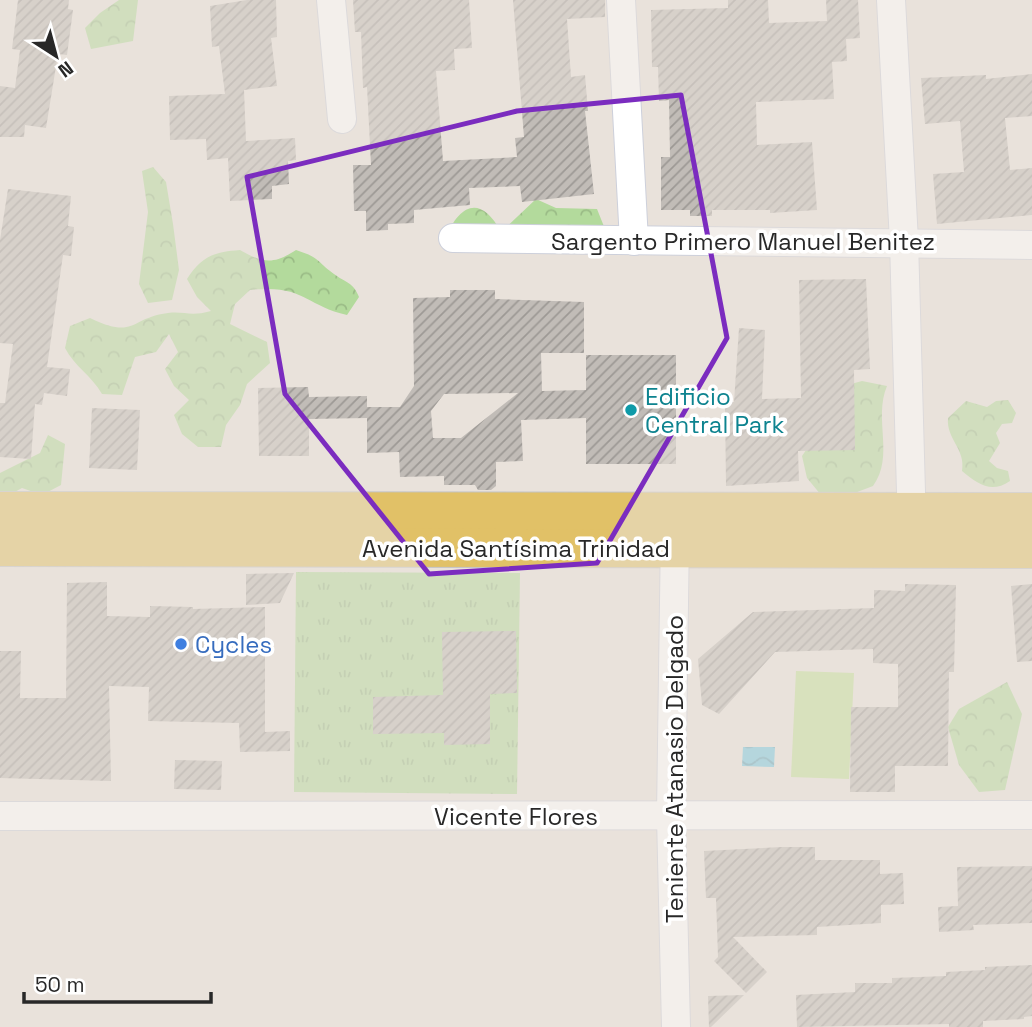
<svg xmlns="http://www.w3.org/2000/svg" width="1032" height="1027" font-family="'Space Grotesk',sans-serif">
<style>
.forest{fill:url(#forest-crowns)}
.park{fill:url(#park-tufts)}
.pitch{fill:#c4e199}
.water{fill:url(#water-waves)}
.building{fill:url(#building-hatch);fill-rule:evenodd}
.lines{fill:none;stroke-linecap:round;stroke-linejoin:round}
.street-casing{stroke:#cdd0db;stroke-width:30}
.primary-casing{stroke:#c3c3c3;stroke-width:40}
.street{stroke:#fff;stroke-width:28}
.primary{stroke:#e1c167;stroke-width:38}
.marked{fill:none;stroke:#7b2cbf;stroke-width:5;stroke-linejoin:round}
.culture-dot{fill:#0f9aa8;stroke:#fff;stroke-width:2.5}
.shop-dot{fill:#3f7fe0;stroke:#fff;stroke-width:2.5}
.labels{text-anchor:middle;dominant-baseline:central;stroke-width:7;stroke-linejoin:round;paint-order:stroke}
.street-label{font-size:24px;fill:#282828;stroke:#fff}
.culture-label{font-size:24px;fill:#0d838f;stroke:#fff;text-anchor:start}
.shop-label{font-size:24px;fill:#366cbe;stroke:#fff;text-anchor:start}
</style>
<defs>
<pattern id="forest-crowns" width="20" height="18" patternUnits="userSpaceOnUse" patternTransform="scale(1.75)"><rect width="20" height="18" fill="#b3da9c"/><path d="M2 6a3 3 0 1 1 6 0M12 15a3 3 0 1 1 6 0" fill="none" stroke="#9abb86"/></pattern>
<pattern id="park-tufts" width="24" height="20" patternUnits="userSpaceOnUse" patternTransform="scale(1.75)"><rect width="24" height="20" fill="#b3da9c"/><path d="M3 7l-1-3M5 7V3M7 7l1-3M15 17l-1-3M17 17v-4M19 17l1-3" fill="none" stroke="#9abb86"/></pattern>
<pattern id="water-waves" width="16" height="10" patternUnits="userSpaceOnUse" patternTransform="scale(1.75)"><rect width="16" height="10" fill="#77c8e1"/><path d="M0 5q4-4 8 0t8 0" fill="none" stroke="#62a2b6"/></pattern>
<pattern id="building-hatch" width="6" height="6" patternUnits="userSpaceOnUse" patternTransform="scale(1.75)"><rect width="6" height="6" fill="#c1bcb7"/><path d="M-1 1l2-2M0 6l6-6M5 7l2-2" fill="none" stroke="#9d9995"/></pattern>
</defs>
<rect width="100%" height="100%" fill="#e9e2db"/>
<g class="forest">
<polygon points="119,0 138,0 133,41 91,49 85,28 100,13"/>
<polygon points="153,167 166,182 173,224 179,270 172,300 148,303 139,284 148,212 142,171"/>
<path d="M536 199 556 208 597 209 605 229 445 239C460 203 481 195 501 232Z"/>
<path d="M240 250C263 263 273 265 296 250 321 258 316 261 334 274 346 283 353 282 359 297L347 315C304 305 304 284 250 290L235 304 230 324 267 342 270 363 247 384 240 405 226 425 221 447H198L182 434 174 415 189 400 174 386 165 369 178 352 169 334 156 352 135 357 122 395 102 394C91 375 75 367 65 348L70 326 90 318C136 340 129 318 168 313 185 311 190 317 211 311L197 297 187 279C201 257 213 252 240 250Z"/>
<path d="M862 381 887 386C873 419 895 456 873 486L852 494 821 495 807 478 802 456 851 384Z"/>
<path d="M1008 400 1016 413 1012 423 1002 424 996 433 1000 443 989 461 997 468 1008 471 1010 481C991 494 978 484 962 471 966 449 946 439 948 418L966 401 987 407 996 401Z"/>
<polygon points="48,435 65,444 61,485 42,495 22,488 0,500 0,473 40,453"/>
<polygon points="1007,682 1022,714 1005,790 979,792 959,765 948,727 959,709"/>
</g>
<polygon class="park" points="296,572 520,573 517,794 294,792"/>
<polygon class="pitch" points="796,671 854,673 849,779 791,777"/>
<polygon class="water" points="743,747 775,747 774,767 742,766"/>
<g class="building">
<polygon points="18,0 69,0 68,9 73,10 67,55 58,54 46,128 25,125 24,137 0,137 0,86 15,88 20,50 12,49"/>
<polygon points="247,0 276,0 277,37 271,38 277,86 244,90 246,141 295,138 296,160 288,161 289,184 272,186 272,199 230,201 228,158 207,160 206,139 170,140 169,96 225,94 219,46 212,47 210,6"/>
<polygon points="353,0 469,0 472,48 454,49 455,70 436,71 443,161 517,157 515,138 524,137 513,0 605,0 605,17 567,19 571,77 585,75 588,111 585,111 594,194 522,202 520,186 469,188 470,205 414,210 414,223 388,224 388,230 366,231 366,211 354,211 353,165 371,165 367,87 363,88 361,32 355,32"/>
<polygon points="728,0 768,0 769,23 827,21 826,0 858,0 860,38 846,39 847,61 832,62 834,99 756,102 757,145 812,142 817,210 770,213 770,210 712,210 712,216 690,216 690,210 661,210 661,157 670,157 669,100 659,101 658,67 652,67 651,10 728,8"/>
<polygon points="1032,74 1032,116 1005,118 1010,170 1032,168 1032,215 937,224 933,174 964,172 960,121 925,124 921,78 986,75 986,79"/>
<polygon points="8,189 71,196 68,226 74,227 71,256 63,255 47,367 70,369 67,396 44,393 42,405 35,404 31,459 0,457 0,403 5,403 13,344 0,343 0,240"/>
<polygon points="866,279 870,369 854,370 855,450 798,451 799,481 726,486 725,402 734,402 739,328 765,330 762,399 801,398 799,280"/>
<path d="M450 290H495V299L584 302V353H541L542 391 586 390V355H676V464H586V418L521 420 523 461 496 462V486L491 490H478L475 485H444V476L400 477 399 452 367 453V407H400L414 386 413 298 450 297ZM518 393 461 438H433L431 411 444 394Z"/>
<polygon points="308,387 309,397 367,396 367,418 309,419 309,456 259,456 258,388"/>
<polygon points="92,408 140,410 137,470 89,468"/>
<polygon points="294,573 280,603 246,605 246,574"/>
<polygon points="107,582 107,616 150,617 150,606 193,607 193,609 265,607 265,732 290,731 290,751 240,752 239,723 148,721 149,687 109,686 111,781 0,778 0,651 21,651 20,698 66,698 67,583"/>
<polygon points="905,584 956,585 954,672 949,672 948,766 895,766 895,792 850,792 851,707 898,707 898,664 873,663 873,649 775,652 719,714 702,705 698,659 753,612 874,608 874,590 905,591"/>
<polygon points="1032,584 1032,661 1017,662 1011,586"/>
<polygon points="516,631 517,693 490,694 490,744 444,745 444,733 373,734 373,697 443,695 442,632"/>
<polygon points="175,760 222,761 221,790 174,789"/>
<polygon points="782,847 815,847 815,860 880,860 880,874 903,873 904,904 881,905 881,923 817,927 817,935 733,937 767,972 746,993 714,961 718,957 716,898 706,898 704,851"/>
<polygon points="1032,866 1032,923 973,925 974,930 939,932 938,907 958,906 957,867"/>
<polygon points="1032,965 1032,1016 1024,1017 1024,1019 983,1021 983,1027 949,1027 949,1024 797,1027 796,995 855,992 855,983 892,983 892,978 946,976 946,972 985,970 985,967"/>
<polygon points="744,995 711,1027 709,1027 708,996"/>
</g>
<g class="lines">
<g class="street-casing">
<g id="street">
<polyline points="331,0 342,119"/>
<polyline points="621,0 634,241"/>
<polyline points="891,0 904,241 912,528"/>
<polyline points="453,238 1032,245"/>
<polyline points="675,532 671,816 676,1027"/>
<polyline points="0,816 1032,815"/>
</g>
</g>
<g class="primary-casing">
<g id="primary">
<polyline points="0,511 1032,512"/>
<polyline points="0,547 1032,549"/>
</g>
</g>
<use href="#street" class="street"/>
<use href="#primary" class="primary"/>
</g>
<path d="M0 0H1032V1027H0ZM681 95 727 338 597 563 429 574 285 394 247 177 517 111Z" fill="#e9e2db" fill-opacity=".55" fill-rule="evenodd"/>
<path class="marked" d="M681 95 727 338 597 563 429 574 285 394 247 177 517 111Z"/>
<circle class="culture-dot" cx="631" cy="410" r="7"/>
<circle class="shop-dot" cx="181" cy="644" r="7"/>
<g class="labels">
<g class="street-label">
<text x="743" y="241">Sargento Primero Manuel Benitez</text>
<text x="516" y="548">Avenida Santísima Trinidad</text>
<text transform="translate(674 769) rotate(-90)">Teniente Atanasio Delgado</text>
<text x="516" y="816">Vicente Flores</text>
</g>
<g class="culture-label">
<text x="645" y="396">Edificio<tspan x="645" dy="28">Central Park</tspan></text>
</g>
<g class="shop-label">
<text x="195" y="644">Cycles</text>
</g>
</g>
<g transform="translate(56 56) rotate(144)" stroke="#ffffff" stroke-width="5" paint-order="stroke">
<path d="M0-5L12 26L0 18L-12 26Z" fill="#282828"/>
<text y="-10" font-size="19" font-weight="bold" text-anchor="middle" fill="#282828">N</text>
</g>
<path d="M24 992v10h187v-10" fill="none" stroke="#282828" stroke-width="3.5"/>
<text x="35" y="992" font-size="21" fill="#282828" stroke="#ffffff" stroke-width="5" paint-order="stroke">50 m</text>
</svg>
